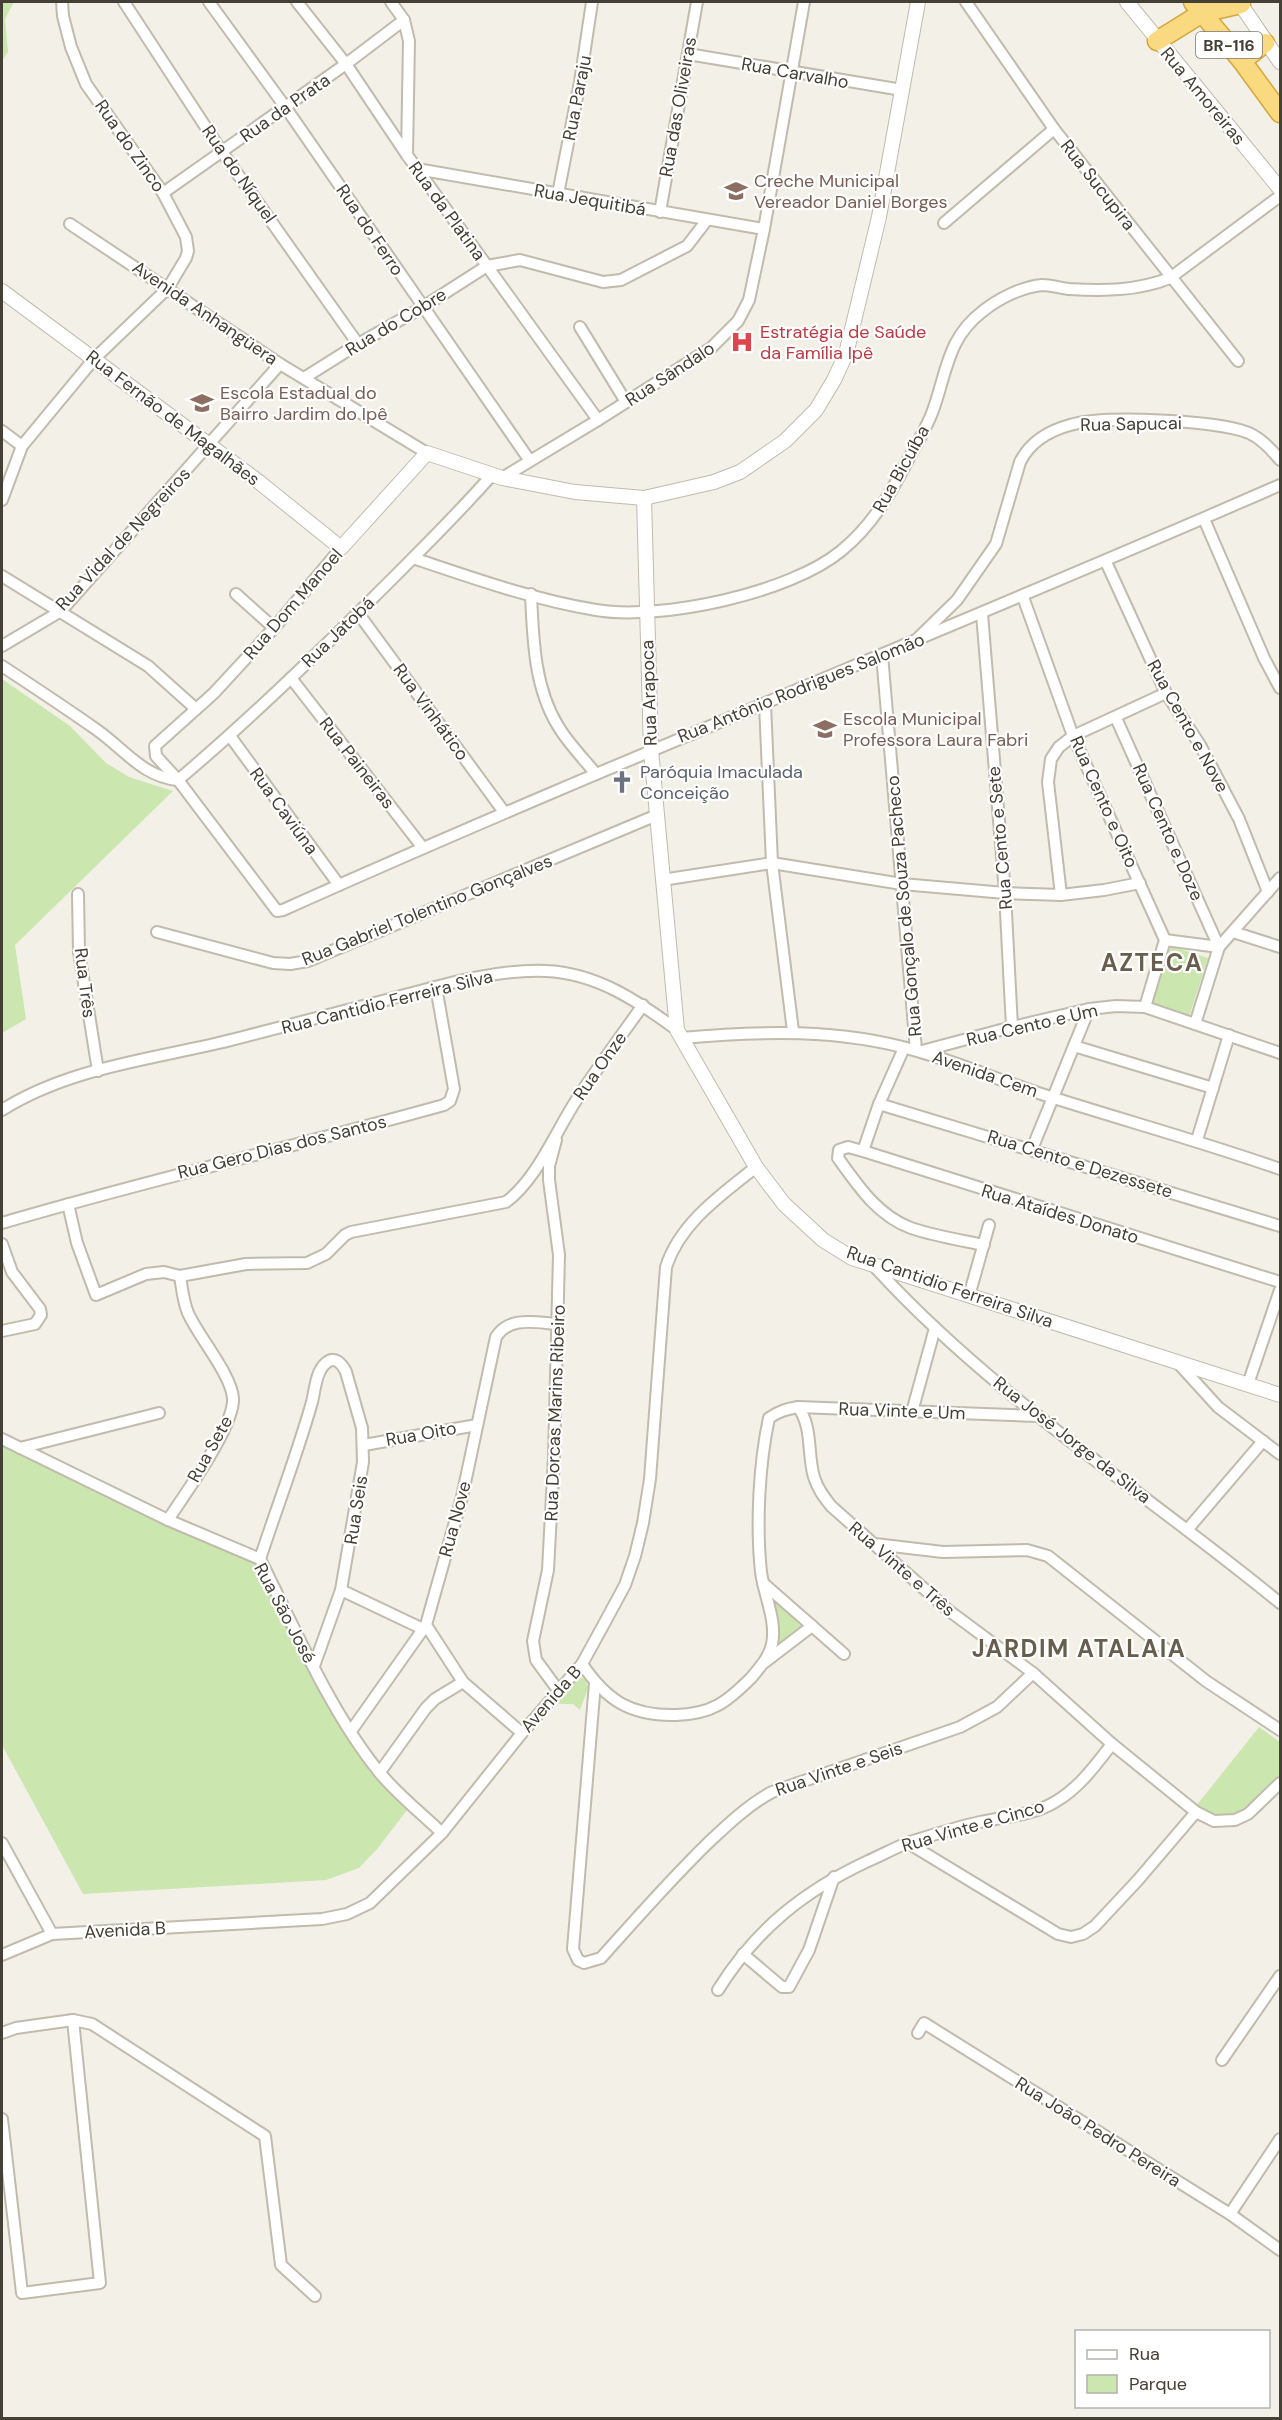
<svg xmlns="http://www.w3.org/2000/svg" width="1282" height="2420" font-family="'DM Sans',sans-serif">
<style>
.green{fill:#cce6b0}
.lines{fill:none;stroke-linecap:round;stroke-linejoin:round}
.minor-casing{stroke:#c1bbac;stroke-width:14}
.tertiary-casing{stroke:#c1bbac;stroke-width:16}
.trunk-casing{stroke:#d8a53b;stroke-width:21}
.minor{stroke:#fff;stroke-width:10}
.tertiary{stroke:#fff;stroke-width:14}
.trunk{stroke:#fada81;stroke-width:18}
.labels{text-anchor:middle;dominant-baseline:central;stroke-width:4.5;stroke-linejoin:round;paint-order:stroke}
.shield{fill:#fff;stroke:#7d7972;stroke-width:1.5}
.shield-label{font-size:16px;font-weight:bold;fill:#454036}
.street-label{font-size:18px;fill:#454036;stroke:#fff}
.education-label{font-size:18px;fill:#785e54;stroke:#fff;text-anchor:start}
.health-label{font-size:18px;fill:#be3a42;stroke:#fff;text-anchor:start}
.worship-label{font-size:18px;fill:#5b616d;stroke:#fff;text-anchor:start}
.district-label{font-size:24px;font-weight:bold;letter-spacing:1.5px;fill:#685e4d;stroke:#fff}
</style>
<rect width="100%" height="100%" fill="#f3f0e7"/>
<g class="green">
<polygon points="2,2 14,2 5,19 8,52 2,61"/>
<polygon points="2,679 70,726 106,763 129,777 173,791 15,945 26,1019 2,1033"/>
<polygon points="1171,946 1208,958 1189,1017 1151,1006"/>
<polygon points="2,1441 167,1526 254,1554 308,1671 327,1695 375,1778 407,1810 378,1848 359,1868 326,1880 83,1894 2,1745"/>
<polygon points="769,1596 801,1626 774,1648"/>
<polygon points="577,1675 586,1680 588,1688 580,1710 573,1704 559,1704 548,1707"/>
<path d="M1259 1727 1280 1742V1776C1253 1803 1236 1828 1196 1806Z"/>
</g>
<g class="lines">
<g class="minor-casing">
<g id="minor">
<polyline points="124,2 222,152 358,344"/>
<polyline points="209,2 286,108 530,461"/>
<polyline points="297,2 346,64 407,155 598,420"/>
<polyline points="391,2 404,20 409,41 407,155"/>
<polyline points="966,2 1054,129 1238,361"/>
<polyline points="688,54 902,90"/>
<polyline points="417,169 764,229"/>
<polyline points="163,193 346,64 404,20"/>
<polyline points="558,194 580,82 592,2"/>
<polyline points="660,212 697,2"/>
<polyline points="944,223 1054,129"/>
<polyline points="70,224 280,364 427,453"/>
<polyline points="580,327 626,402"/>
<polyline points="304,378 358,344 423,307 487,266 520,260 603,282 621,280 687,246 707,220"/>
<polyline points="2,431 22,446"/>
<polyline points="502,478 598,420 711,348 738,321 749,300 764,229 804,2"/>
<polyline points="2,500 22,446 94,359 168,288 186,258 188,251 186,237 163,193 86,84 71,47 63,16 62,2"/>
<polyline points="1204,519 1264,658 1280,688"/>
<path d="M341 548 274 628 214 693 155 746 156 756 178 780 277 911 283 910C613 762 949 630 1280 485"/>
<path d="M413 558C472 578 535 600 596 610 661 621 790 593 841 551 872 526 891 493 909 458 917 444 926 428 932 413 947 374 946 339 983 311 998 299 1021 287 1042 285 1051 285 1060 288 1069 289 1104 291 1137 291 1170 278L1280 196"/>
<polyline points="1106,562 1166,693 1200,745 1239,819 1268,892"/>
<polyline points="2,576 148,666 196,709"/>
<polyline points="236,594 274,628"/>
<path d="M531 594C533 638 534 687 558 726 568 743 583 758 596 774"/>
<polyline points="1023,597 1073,736 1165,940 1145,1007"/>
<polyline points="358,613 504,812"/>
<polyline points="982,614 1005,893 1012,1027"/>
<path d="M918 638 957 600 996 544 1020 462C1030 442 1048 431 1070 425 1103 415 1218 420 1249 433 1262 439 1272 450 1280 460"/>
<polyline points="2,646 61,611 280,364"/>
<polyline points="882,655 916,1050"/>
<path d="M2 666C34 687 66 708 97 730 124 749 143 777 178 780"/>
<polyline points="291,678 423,848"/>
<polyline points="765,704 772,863 793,1031"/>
<polyline points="1116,718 1219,947"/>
<polyline points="230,736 339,885"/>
<path d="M178 780C247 722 311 660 374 597 414 557 454 518 491 476"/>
<polyline points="662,880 772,863 902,884 1005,893 1061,895 1104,890 1140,883"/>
<polyline points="78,894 79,952 98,1071"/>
<polyline points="1061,895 1048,782 1051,759 1059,747 1073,736 1166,693"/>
<polyline points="157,932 273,963 290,964 308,961 657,815"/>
<polyline points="1233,932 1280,947"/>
<polyline points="1165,940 1219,947"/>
<polyline points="1195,1024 1219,947 1280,878"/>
<path d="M681 1038C761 1031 839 1028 917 1051 963 1064 1008 1084 1054 1098 1130 1122 1206 1143 1280 1169"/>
<polyline points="1074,1046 1213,1088"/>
<polyline points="922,1051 1012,1027 1089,1009 1116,1006 1145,1007 1280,1053"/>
<polyline points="879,1104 1280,1226"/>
<path d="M2 1110C72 1066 157 1059 235 1039 288 1025 341 1012 394 998 442 985 495 969 546 971 596 973 638 1001 677 1030"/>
<polyline points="556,1140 549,1166 549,1180 559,1255 554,1457 548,1570 533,1641 536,1660 558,1690"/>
<polyline points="1197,1140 1229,1035"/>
<polyline points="1032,1149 1089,1009"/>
<polyline points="863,1151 879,1104 904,1048"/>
<path d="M68 1204 77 1243 96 1295 146 1274 164 1272 180 1276 246 1264 307 1263 326 1254 345 1235 351 1232 506 1202C537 1179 556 1131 577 1099 598 1067 621 1036 643 1005"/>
<path d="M2 1223C148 1180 297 1146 444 1105L450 1101 454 1089 436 987"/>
<polyline points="2,1244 12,1272 40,1309 41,1315 35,1324 2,1331"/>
<path d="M984 1245C960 1240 934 1236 911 1228 878 1216 858 1186 838 1158L839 1150 848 1147 863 1151 1280 1282"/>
<path d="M874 1266C993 1397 1144 1491 1280 1603"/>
<polyline points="969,1296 989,1225"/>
<polyline points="1178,1363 1218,1407 1280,1454"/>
<polyline points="1248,1384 1280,1290"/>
<path d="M798 1407C813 1427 807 1454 814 1477 817 1488 824 1497 831 1506L948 1610 1033 1673 1112 1744 1196 1812 1214 1821 1235 1820 1248 1814 1280 1783"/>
<polyline points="912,1412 935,1328"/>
<path d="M2 1439 168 1520 260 1559C294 1627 331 1713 379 1772 397 1794 421 1813 442 1833"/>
<polyline points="364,1445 477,1425"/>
<polyline points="20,1448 159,1413"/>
<path d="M168 1520C184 1495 235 1426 233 1398 231 1374 198 1336 188 1313 183 1301 182 1288 180 1276"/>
<polyline points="1187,1530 1263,1441"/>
<polyline points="875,1544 943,1552 1027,1550 1048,1556 1206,1681 1280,1730"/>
<path d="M260 1559C277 1507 297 1455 312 1402 315 1390 316 1371 326 1363 335 1355 342 1364 346 1372L362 1428 363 1462 341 1590 314 1666"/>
<polyline points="763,1583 844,1654"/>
<polyline points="341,1590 423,1629"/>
<polyline points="765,1662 812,1626"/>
<path d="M582 1664C607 1701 631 1716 676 1715 712 1714 727 1702 751 1678 760 1667 769 1658 772 1644 777 1621 764 1595 761 1572 756 1525 759 1464 769 1418 779 1411 787 1409 798 1407L1038 1416"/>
<path d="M595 1683 573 1949 578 1960 584 1963 601 1958C636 1919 670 1880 708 1843 727 1825 748 1805 772 1792L960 1727 997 1707 1033 1673"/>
<polyline points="351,1731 426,1625"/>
<path d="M522 1733 463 1682 426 1625 462 1497 496 1337C510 1315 537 1323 559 1324"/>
<polyline points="380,1772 426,1708 435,1699 463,1682"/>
<polyline points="2,1843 52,1934"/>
<polyline points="908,1843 1058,1934 1071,1937 1083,1934 1095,1926 1138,1880 1196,1812"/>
<polyline points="743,1954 782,1987 789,1987 809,1950 834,1877"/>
<path d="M2 1955 52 1934 322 1919 347 1914 370 1903 442 1833 522 1733 582 1664 605 1622 625 1585 635 1556 643 1523 650 1479 666 1267C680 1223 721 1195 756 1167"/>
<path d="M718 1990C756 1929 804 1891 868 1861 882 1855 896 1847 910 1842 933 1835 957 1827 980 1822 1004 1817 1034 1815 1055 1802 1079 1788 1095 1766 1112 1744"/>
<polyline points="2,2033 16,2028 73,2020 92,2024 265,2136 281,2265 315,2296"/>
<polyline points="918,2033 924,2023 1230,2214 1280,2250"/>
<polyline points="1222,2060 1280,1976"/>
<polyline points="2,2119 22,2293 100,2283 73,2020"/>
<polyline points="1230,2214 1280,2139"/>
</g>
</g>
<g class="tertiary-casing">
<g id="tertiary">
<polyline points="1127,2 1280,189"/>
<polyline points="1239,2 1280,62"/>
<polyline points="2,291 259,482 341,548 427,453 502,478 575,492 644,498 714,482 740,472 785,441 816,410 834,380 846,354 879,217 918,2"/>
<polyline points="644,498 651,750 677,1030 756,1167 784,1204 823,1240 852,1258 1280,1395"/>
</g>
</g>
<g class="trunk-casing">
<g id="trunk">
<polyline points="1193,2 1242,61 1280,113"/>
<polyline points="1157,41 1202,13 1241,4"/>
<polyline points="1242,61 1265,43"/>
</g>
</g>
<use href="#minor" class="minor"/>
<use href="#tertiary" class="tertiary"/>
<use href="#trunk" class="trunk"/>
</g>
<defs>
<g id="school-bare" transform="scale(1.8)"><path d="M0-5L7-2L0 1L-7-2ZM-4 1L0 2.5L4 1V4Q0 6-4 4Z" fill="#8d6e63" stroke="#fff" stroke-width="2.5" paint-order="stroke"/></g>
<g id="hospital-bare" transform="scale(1.8)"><path d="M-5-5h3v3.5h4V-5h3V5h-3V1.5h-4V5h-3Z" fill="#e0444e" stroke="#fff" stroke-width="2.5" paint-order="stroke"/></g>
<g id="church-bare" transform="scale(1.8)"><path d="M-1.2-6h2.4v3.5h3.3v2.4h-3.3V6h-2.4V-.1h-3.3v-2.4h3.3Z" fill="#6b7280" stroke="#fff" stroke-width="2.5" paint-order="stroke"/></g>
</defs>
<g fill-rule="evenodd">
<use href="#school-bare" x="736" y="191"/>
<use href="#hospital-bare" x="742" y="342"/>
<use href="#school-bare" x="202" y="403"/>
<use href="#school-bare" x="825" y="729"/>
<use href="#church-bare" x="622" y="782"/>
</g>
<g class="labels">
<rect class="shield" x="1196" y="32" width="66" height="26" rx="4.5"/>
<g class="shield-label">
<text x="1229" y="45">BR-116</text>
</g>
<g class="street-label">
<text transform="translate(795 73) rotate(10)">Rua Carvalho</text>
<text transform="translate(1203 96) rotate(50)">Rua Amoreiras</text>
<text transform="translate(577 98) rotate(-79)">Rua Paraju</text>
<text transform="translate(678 107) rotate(-80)">Rua das Oliveiras</text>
<text transform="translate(285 108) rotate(-35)">Rua da Prata</text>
<text transform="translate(130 146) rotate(55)">Rua do Zinco</text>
<text transform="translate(239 174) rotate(55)">Rua do Níquel</text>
<text transform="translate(1098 185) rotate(52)">Rua Sucupira</text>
<text transform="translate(590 200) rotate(10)">Rua Jequitibá</text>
<text transform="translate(447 211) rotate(54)">Rua da Platina</text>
<text transform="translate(370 230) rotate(56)">Rua do Ferro</text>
<text transform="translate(205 313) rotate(34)">Avenida Anhangüera</text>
<text transform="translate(396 322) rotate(-31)">Rua do Cobre</text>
<text transform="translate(670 374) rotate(-33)">Rua Sândalo</text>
<text transform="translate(173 418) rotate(37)">Rua Fernão de Magalhães</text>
<text transform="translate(1131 424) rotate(-1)">Rua Sapucai</text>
<text transform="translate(901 469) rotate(-61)">Rua Bicuíba</text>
<text transform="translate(123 539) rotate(-47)">Rua Vidal de Negreiros</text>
<text transform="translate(293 604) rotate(-49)">Rua Dom Manoel</text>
<text transform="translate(338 632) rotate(-44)">Rua Jatobá</text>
<text transform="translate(801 688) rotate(-22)">Rua Antônio Rodrigues Salomão</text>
<text transform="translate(649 693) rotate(-92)">Rua Arapoca</text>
<text transform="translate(431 712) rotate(54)">Rua Vinhático</text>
<text transform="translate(1188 726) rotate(61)">Rua Cento e Nove</text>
<text transform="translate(357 763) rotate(52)">Rua Paineiras</text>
<text transform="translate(1104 802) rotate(66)">Rua Cento e Oito</text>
<text transform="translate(284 811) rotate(54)">Rua Caviúna</text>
<text transform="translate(1168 832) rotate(66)">Rua Cento e Doze</text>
<text transform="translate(1000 838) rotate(-95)">Rua Cento e Sete</text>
<text transform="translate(904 906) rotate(-95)">Rua Gonçalo de Souza Pacheco</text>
<text transform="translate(427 910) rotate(-22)">Rua Gabriel Tolentino Gonçalves</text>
<text transform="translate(85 983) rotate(83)">Rua Três</text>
<text transform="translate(387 1002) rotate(-14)">Rua Cantidio Ferreira Silva</text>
<text transform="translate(1032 1025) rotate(-13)">Rua Cento e Um</text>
<text transform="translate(600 1066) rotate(-55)">Rua Onze</text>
<text transform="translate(985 1074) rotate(19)">Avenida Cem</text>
<text transform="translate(282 1147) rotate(-14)">Rua Gero Dias dos Santos</text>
<text transform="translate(1080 1164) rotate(17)">Rua Cento e Dezessete</text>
<text transform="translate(1060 1214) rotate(17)">Rua Ataídes Donato</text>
<text transform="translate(950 1287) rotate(19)">Rua Cantidio Ferreira Silva</text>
<text transform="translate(902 1411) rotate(2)">Rua Vinte e Um</text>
<text transform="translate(555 1413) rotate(-88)">Rua Dorcas Marins Ribeiro</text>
<text transform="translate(421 1434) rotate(-10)">Rua Oito</text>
<text transform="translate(1072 1440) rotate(38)">Rua José Jorge da Silva</text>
<text transform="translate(210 1449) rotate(-61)">Rua Sete</text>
<text transform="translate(356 1510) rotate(-81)">Rua Seis</text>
<text transform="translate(455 1519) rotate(-75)">Rua Nove</text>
<text transform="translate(902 1569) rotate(41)">Rua Vinte e Três</text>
<text transform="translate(285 1613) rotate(62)">Rua São José</text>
<text transform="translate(551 1699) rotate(-49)">Avenida B</text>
<text transform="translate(839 1769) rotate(-19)">Rua Vinte e Seis</text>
<text transform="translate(973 1826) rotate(-16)">Rua Vinte e Cinco</text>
<text transform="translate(125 1930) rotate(-3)">Avenida B</text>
<text transform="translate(1098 2132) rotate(32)">Rua João Pedro Pereira</text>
</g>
<g class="education-label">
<text x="754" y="181">Creche Municipal<tspan x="754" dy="21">Vereador Daniel Borges</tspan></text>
<text x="220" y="393">Escola Estadual do<tspan x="220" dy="21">Bairro Jardim do Ipê</tspan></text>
<text x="843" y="719">Escola Municipal<tspan x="843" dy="21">Professora Laura Fabri</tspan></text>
</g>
<g class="health-label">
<text x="760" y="332">Estratégia de Saúde<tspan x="760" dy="21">da Família Ipê</tspan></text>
</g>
<g class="worship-label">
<text x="640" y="772">Paróquia Imaculada<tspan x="640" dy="21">Conceição</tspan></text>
</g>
<g class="district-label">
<text x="1152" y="962">AZTECA</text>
<text x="1079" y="1648">JARDIM ATALAIA</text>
</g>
</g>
<rect width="1282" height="2420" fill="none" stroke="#454036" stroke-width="6"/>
<rect x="1075" y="2330" width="195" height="78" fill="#ffffff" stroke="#b5b3af" stroke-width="1.5"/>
<rect x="1087" y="2350" width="30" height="9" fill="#ffffff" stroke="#b5b3af" stroke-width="1.5"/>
<text x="1129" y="2360" font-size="18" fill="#454036">Rua</text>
<rect x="1087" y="2375" width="30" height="18" fill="#cce6b0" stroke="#b5b3af" stroke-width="1.5"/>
<text x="1129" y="2390" font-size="18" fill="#454036">Parque</text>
</svg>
